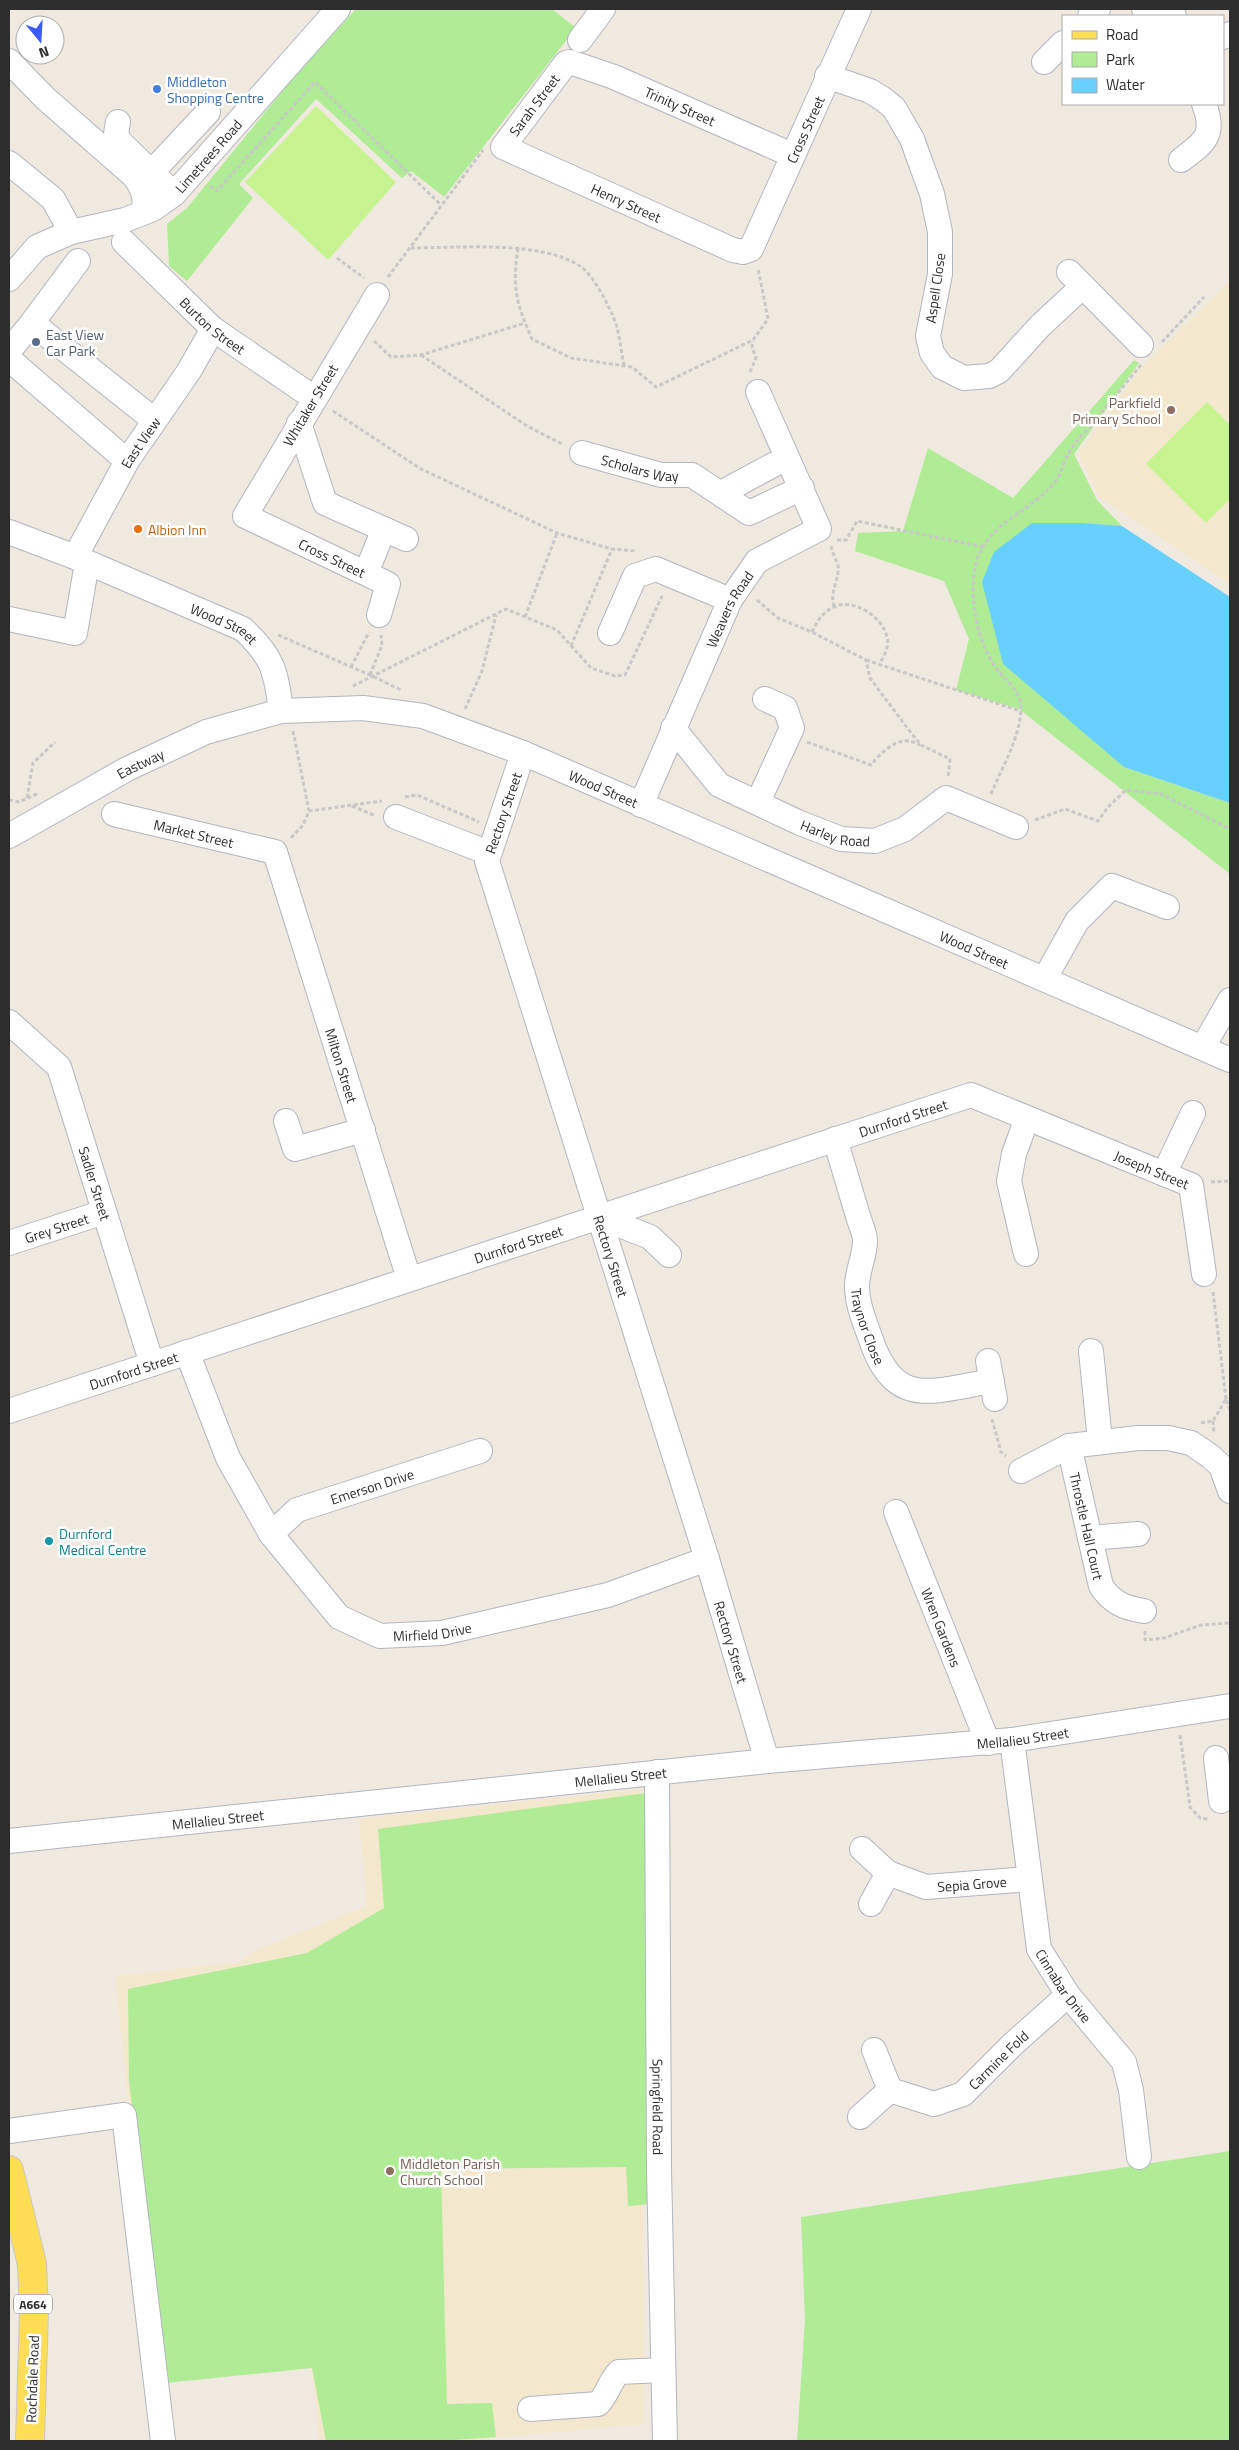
<svg xmlns="http://www.w3.org/2000/svg" width="1239" height="2450" font-family="'Titillium Web',sans-serif">
<style>
.education{fill:#f3e8cd}
.green{fill:#b0ec96}
.pitch{fill:#c7f491}
.water{fill:#67d0fc}
.lines{fill:none;stroke-linecap:round;stroke-linejoin:round}
.minor-casing{stroke:#b2b5c2;stroke-width:26}
.major-casing{stroke:#c8c8c8;stroke-width:30}
.path{stroke:#c8c8c8;stroke-width:3;stroke-dasharray:4 2.5;stroke-linecap:butt}
.minor{stroke:#fff;stroke-width:24}
.major{stroke:#ffdd54;stroke-width:28}
.shop-dot{fill:#3f7fe0;stroke:#fff;stroke-width:2}
.service-dot{fill:#5c6f8a;stroke:#fff;stroke-width:2}
.education-dot{fill:#8d6e63;stroke:#fff;stroke-width:2}
.food-dot{fill:#e8710a;stroke:#fff;stroke-width:2}
.culture-dot{fill:#0f9aa8;stroke:#fff;stroke-width:2}
.labels{text-anchor:middle;dominant-baseline:central;stroke-width:5;stroke-linejoin:round;paint-order:stroke}
.shield{fill:#fff;stroke:#6c6c6c;stroke-width:1}
.shield-label{font-size:12px;font-weight:bold;fill:#2d2d2d}
.shop-label{font-size:14px;fill:#366cbe;stroke:#fff;text-anchor:start}
.street-label{font-size:14px;fill:#2d2d2d;stroke:#fff}
.service-label{font-size:14px;fill:#4e5e75;stroke:#fff;text-anchor:start}
.education-label{font-size:14px;fill:#785e54;stroke:#fff;text-anchor:end}
.food-label{font-size:14px;fill:#c56008;stroke:#fff;text-anchor:start}
.culture-label{font-size:14px;fill:#0d838f;stroke:#fff;text-anchor:start}
</style>
<rect width="100%" height="100%" fill="#f0e9df"/>
<g class="education">
<polygon points="1230,281 1230,584 1099,497 1078,454 1143,366"/>
<polygon points="641,1789 644,2424 467,2441 319,2441 311,2366 159,2382 115,1976 239,1962 256,1950 367,1906 359,1819"/>
</g>
<g class="green">
<polygon points="356,9 552,9 576,28 444,197 411,171 402,178 316,99 239,184 253,198 187,281 169,266 167,224 187,208 293,78"/>
<polygon points="1134,360 1139,363 1074,454 1097,500 1122,526 1084,523 1032,523 1124,767 1230,803 1230,874 1019,709 956,690 969,639 944,581 855,551 858,533 903,531 928,448 1013,498"/>
<polygon points="646,1793 651,2204 628,2206 626,2167 441,2169 447,2404 492,2403 496,2437 439,2441 326,2441 312,2368 165,2383 129,2081 128,1989 307,1953 384,1908 378,1829"/>
<polygon points="1230,2151 1230,2441 797,2441 805,2320 801,2217"/>
</g>
<g class="pitch">
<polygon points="316,106 396,182 328,260 245,182"/>
<polygon points="1207,402 1230,425 1230,499 1206,523 1146,464"/>
</g>
<polygon class="water" points="1032,523 1084,523 1122,526 1230,597 1230,803 1124,767 1003,664 982,582 994,552"/>
<g class="lines">
<g class="minor-casing">
<g id="minor">
<polyline points="1144,9 1151,16"/>
<polyline points="1166,9 1174,16"/>
<polyline points="1090,16 1098,9"/>
<polyline points="1223,37 1230,34"/>
<polyline points="580,40 603,9"/>
<path d="M9 61 45 98 134 176C143 188 146 197 144 212"/>
<polyline points="1044,62 1063,43"/>
<polyline points="827,76 870,91 883,99 894,108 912,139 932,194 940,232 940,274 928,336 932,353 942,367 964,378 989,376 999,371 1040,326 1083,286"/>
<polyline points="118,122 116,134 120,142 174,194"/>
<path id="s1" d="M792 155 614 77 570 62 566 63 503 147 733 250 743 252 751 249 859 9"/>
<path d="M1181 160C1205 142 1216 135 1204 104"/>
<polyline points="9,163 53,199 71,232"/>
<polyline points="151,173 208,112"/>
<path id="s2" d="M124 242 213 329 314 398"/>
<polyline points="1069,272 1141,345"/>
<path id="s3" d="M9 279 37 247 71 232 125 220 153 209 174 194 338 9"/>
<path id="s4" d="M377 295 245 516 388 584 379 615"/>
<polyline points="32,323 78,261"/>
<polyline points="9,351 32,323 154,420"/>
<polyline points="9,359 127,461"/>
<polyline points="299,423 325,503 406,539"/>
<path id="s5" d="M582 453 661 475H692L749 513 802 488"/>
<polyline points="721,493 775,464"/>
<path id="s6" d="M9 532 75 557 243 629C273 657 276 671 281 711"/>
<path id="s7" d="M75 557 127 461 189 371 213 329"/>
<polyline points="366,573 384,529"/>
<polyline points="9,619 75,633 87,563"/>
<polyline points="610,633 635,576 656,569 730,600"/>
<path id="s8" d="M673 728 719 785 800 823 841 839 875 841 905 829 946 798 1016 827"/>
<path id="s9" d="M523 753 487 861 707 1559 767 1761"/>
<polyline points="758,802 792,728 785,708 765,699"/>
<path id="s10" d="M641 805 730 600 757 561 819 529 758 392"/>
<path id="s11" d="M114 814 275 852 409 1279"/>
<polyline points="396,817 489,853"/>
<path id="s12" d="M9 836 127 769 206 732 281 711 363 708 423 716 523 753 1230 1060"/>
<polyline points="1045,978 1077,921 1112,886 1167,907"/>
<path id="s13" d="M9 1022 59 1067 152 1364"/>
<polyline points="1203,1047 1230,1000"/>
<polyline points="286,1121 295,1149 363,1130"/>
<path id="s14" d="M835 1139C843 1165 850 1190 858 1216 860 1223 865 1233 865 1241 865 1256 857 1271 857 1286 857 1304 864 1320 870 1337 894 1410 931 1391 992 1381"/>
<polyline points="1164,1174 1193,1113"/>
<polyline points="599,1217 650,1237 669,1255"/>
<path id="s15" d="M9 1243 104 1212"/>
<polyline points="1026,1254 1009,1181 1014,1154 1027,1118"/>
<polyline points="1091,1351 1100,1441"/>
<path id="s16" d="M187 1352 228 1458 271 1534 339 1617 380 1636 442 1633 608 1595 707 1559"/>
<polyline points="988,1361 995,1399"/>
<path id="s17" d="M9 1411 971 1095 1191 1185 1204 1274"/>
<path id="s18" d="M1069 1446 1101 1586C1112 1603 1125 1608 1144 1611"/>
<polyline points="1021,1471 1069,1446 1138,1438 1168,1438 1191,1443 1210,1456 1221,1466 1230,1491"/>
<path id="s19" d="M896 1512 988 1743"/>
<path id="s20" d="M271 1534 297 1510 480 1451"/>
<polyline points="1090,1538 1138,1534"/>
<path id="s21" d="M1012 1740 1039 1949 1068 1995 1124 2062 1131 2090 1139 2157"/>
<polyline points="1216,1758 1221,1801"/>
<path id="s22" d="M657 1772 659 2169 665 2441"/>
<path id="s23" d="M9 1841 767 1761 1012 1740 1230 1706"/>
<path id="s24" d="M862 1849 888 1873 926 1887 1029 1879"/>
<polyline points="871,1904 888,1873"/>
<path id="s25" d="M874 2050 890 2090 934 2104 963 2094 1012 2045 1068 1995"/>
<polyline points="860,2117 890,2090"/>
<polyline points="9,2131 124,2115 163,2441"/>
<path d="M530 2409 598 2404C608 2394 609 2382 619 2372L663 2370"/>
</g>
</g>
<g class="major-casing">
<polyline id="major" points="9,2170 32,2264 34,2312 30,2441"/>
</g>
<g class="path">
<polyline points="210,186 217,191 315,82 441,205"/>
<path d="M411 248C459 248 540 240 580 266 593 274 611 309 616 324 620 337 621 352 624 365"/>
<path d="M518 248C512 289 516 302 532 339L571 358 632 367 656 387 753 340 768 319 758 268"/>
<polyline points="337,258 364,278"/>
<polyline points="388,277 483,150"/>
<polyline points="374,341 391,357 421,355 525,323"/>
<polyline points="1162,342 1204,297"/>
<polyline points="421,355 527,426 564,445"/>
<polyline points="750,372 756,358 752,347 753,341"/>
<polyline points="333,411 421,469 557,533 612,549 637,551"/>
<polyline points="837,540 846,540 857,521 984,547"/>
<path d="M831 546C832 553 836 559 838 565 840 579 829 592 834 606"/>
<polyline points="757,600 778,618 812,632 866,660 870,678 908,729 921,745 950,759 948,777"/>
<polyline points="525,617 557,533"/>
<path d="M812 632C816 623 822 613 832 608 852 596 883 617 887 637 890 646 884 656 880 663"/>
<polyline points="278,635 370,675 401,690"/>
<polyline points="571,646 612,549"/>
<polyline points="866,660 1020,711"/>
<polyline points="351,667 369,632"/>
<polyline points="370,675 382,645 381,635"/>
<polyline points="353,686 506,609 557,630 591,668 615,676 625,675 663,594"/>
<polyline points="465,709 482,671 496,615"/>
<polyline points="293,731 309,811"/>
<path d="M807 742 871 765C878 756 892 742 904 741 909 740 916 743 920 745"/>
<path d="M991 794C1002 767 1020 738 1021 709 1021 690 1006 681 996 668 976 642 965 583 980 552 995 521 1032 510 1054 483 1062 473 1064 460 1071 449 1076 440 1086 432 1093 423 1109 404 1125 384 1141 365"/>
<polyline points="405,797 417,795 479,822"/>
<polyline points="27,798 33,763 55,742"/>
<polyline points="9,800 19,802 39,793"/>
<polyline points="352,806 376,816"/>
<polyline points="1035,820 1065,809 1098,821 1108,807 1126,790 1161,794 1230,829"/>
<polyline points="291,838 303,825 309,811 382,801"/>
<polyline points="1211,1182 1230,1181"/>
<polyline points="1213,1292 1226,1399 1230,1399"/>
<polyline points="992,1419 1001,1452 1006,1456"/>
<polyline points="1213,1421 1214,1433"/>
<polyline points="1201,1423 1213,1421 1226,1399 1230,1410"/>
<polyline points="1145,1631 1145,1640 1164,1638 1201,1625 1230,1623"/>
<polyline points="1180,1735 1190,1807 1200,1818 1208,1819"/>
</g>
<use href="#minor" class="minor"/>
<use href="#major" class="major"/>
</g>
<circle class="shop-dot" cx="157" cy="89" r="5"/>
<circle class="service-dot" cx="36" cy="342" r="5"/>
<g class="education-dot">
<circle cx="1171" cy="410" r="5"/>
<circle cx="390" cy="2171" r="5"/>
</g>
<circle class="food-dot" cx="138" cy="529" r="5"/>
<circle class="culture-dot" cx="49" cy="1541" r="5"/>
<g class="labels">
<rect class="shield" x="14" y="2294.5" width="38" height="19" rx="4"/>
<g class="shield-label">
<text x="33" y="2304">A664</text>
</g>
<g class="shop-label">
<text x="167" y="81">Middleton<tspan x="167" dy="16">Shopping Centre</tspan></text>
</g>
<g class="street-label">
<text transform="translate(534 105) rotate(-53)">Sarah Street</text>
<text transform="translate(680 106) rotate(24)">Trinity Street</text>
<text stroke="none"><textPath href="#s1" startOffset="752">Cross Street</textPath></text>
<text stroke="none"><textPath href="#s3" startOffset="242">Limetrees Road</textPath></text>
<text stroke="none"><textPath href="#s1" startOffset="485">Henry Street</textPath></text>
<text transform="translate(935 288) rotate(-82)">Aspell Close</text>
<text stroke="none"><textPath href="#s2" startOffset="122">Burton Street</textPath></text>
<text transform="translate(310 405) rotate(-59)">Whitaker Street</text>
<text stroke="none"><textPath href="#s7" startOffset="132">East View</textPath></text>
<text stroke="none"><textPath href="#s5" startOffset="60">Scholars Way</textPath></text>
<text stroke="none"><textPath href="#s4" startOffset="354">Cross Street</textPath></text>
<text stroke="none"><textPath href="#s10" startOffset="215">Weavers Road</textPath></text>
<text stroke="none"><textPath href="#s6" startOffset="234">Wood Street</textPath></text>
<text stroke="none"><textPath href="#s12" startOffset="150">Eastway</textPath></text>
<text stroke="none"><textPath href="#s12" startOffset="638">Wood Street</textPath></text>
<text transform="translate(503 813) rotate(-71)">Rectory Street</text>
<text stroke="none"><textPath href="#s8" startOffset="200">Harley Road</textPath></text>
<text stroke="none"><textPath href="#s11" startOffset="82">Market Street</textPath></text>
<text stroke="none"><textPath href="#s12" startOffset="1042">Wood Street</textPath></text>
<text stroke="none"><textPath href="#s11" startOffset="389">Milton Street</textPath></text>
<text stroke="none"><textPath href="#s17" startOffset="941">Durnford Street</textPath></text>
<text stroke="none"><textPath href="#s17" startOffset="1208">Joseph Street</textPath></text>
<text stroke="none"><textPath href="#s13" startOffset="189">Sadler Street</textPath></text>
<text stroke="none"><textPath href="#s15" startOffset="50">Grey Street</textPath></text>
<text stroke="none"><textPath href="#s17" startOffset="536">Durnford Street</textPath></text>
<text stroke="none"><textPath href="#s9" startOffset="528">Rectory Street</textPath></text>
<text stroke="none"><textPath href="#s14" startOffset="194">Traynor Close</textPath></text>
<text stroke="none"><textPath href="#s17" startOffset="131">Durnford Street</textPath></text>
<text stroke="none"><textPath href="#s20" startOffset="114">Emerson Drive</textPath></text>
<text stroke="none"><textPath href="#s18" startOffset="82">Throstle Hall Court</textPath></text>
<text stroke="none"><textPath href="#s19" startOffset="124">Wren Gardens</textPath></text>
<text stroke="none"><textPath href="#s16" startOffset="406">Mirfield Drive</textPath></text>
<text stroke="none"><textPath href="#s9" startOffset="932">Rectory Street</textPath></text>
<text stroke="none"><textPath href="#s23" startOffset="1019">Mellalieu Street</textPath></text>
<text stroke="none"><textPath href="#s23" startOffset="615">Mellalieu Street</textPath></text>
<text stroke="none"><textPath href="#s23" startOffset="210">Mellalieu Street</textPath></text>
<text stroke="none"><textPath href="#s24" startOffset="122">Sepia Grove</textPath></text>
<text stroke="none"><textPath href="#s21" startOffset="255">Cinnabar Drive</textPath></text>
<text stroke="none"><textPath href="#s25" startOffset="169">Carmine Fold</textPath></text>
<text stroke="none"><textPath href="#s22" startOffset="335">Springfield Road</textPath></text>
<text transform="translate(32 2379) rotate(-88)">Rochdale Road</text>
</g>
<g class="service-label">
<text x="46" y="334">East View<tspan x="46" dy="16">Car Park</tspan></text>
</g>
<g class="education-label">
<text x="1161" y="402">Parkfield<tspan x="1161" dy="16">Primary School</tspan></text>
<text x="400" y="2163" text-anchor="start">Middleton Parish<tspan x="400" dy="16">Church School</tspan></text>
</g>
<g class="food-label">
<text x="148" y="529">Albion Inn</text>
</g>
<g class="culture-label">
<text x="59" y="1533">Durnford<tspan x="59" dy="16">Medical Centre</tspan></text>
</g>
</g>
<rect width="1239" height="2450" fill="none" stroke="#2d2d2d" stroke-width="20"/>
<rect x="1062" y="15" width="162" height="90" fill="#ffffff" stroke="#ababab"/>
<rect x="1072" y="31" width="25" height="8" fill="#ffdd54" stroke="#ababab"/>
<text x="1106" y="40" font-size="15" fill="#2d2d2d">Road</text>
<rect x="1072" y="52" width="25" height="15" fill="#b0ec96" stroke="#ababab"/>
<text x="1106" y="65" font-size="15" fill="#2d2d2d">Park</text>
<rect x="1072" y="78" width="25" height="15" fill="#67d0fc" stroke="#ababab"/>
<text x="1106" y="90" font-size="15" fill="#2d2d2d">Water</text>
<g transform="translate(40 40) rotate(162)"><circle r="24" fill="#ffffff" stroke="#ababab"/>
<path d="M0-4L9 19L0 12L-9 19Z" fill="#3c5bff"/>
<text y="-8" font-size="14" font-weight="bold" text-anchor="middle" fill="#2d2d2d">N</text>
</g>
</svg>
